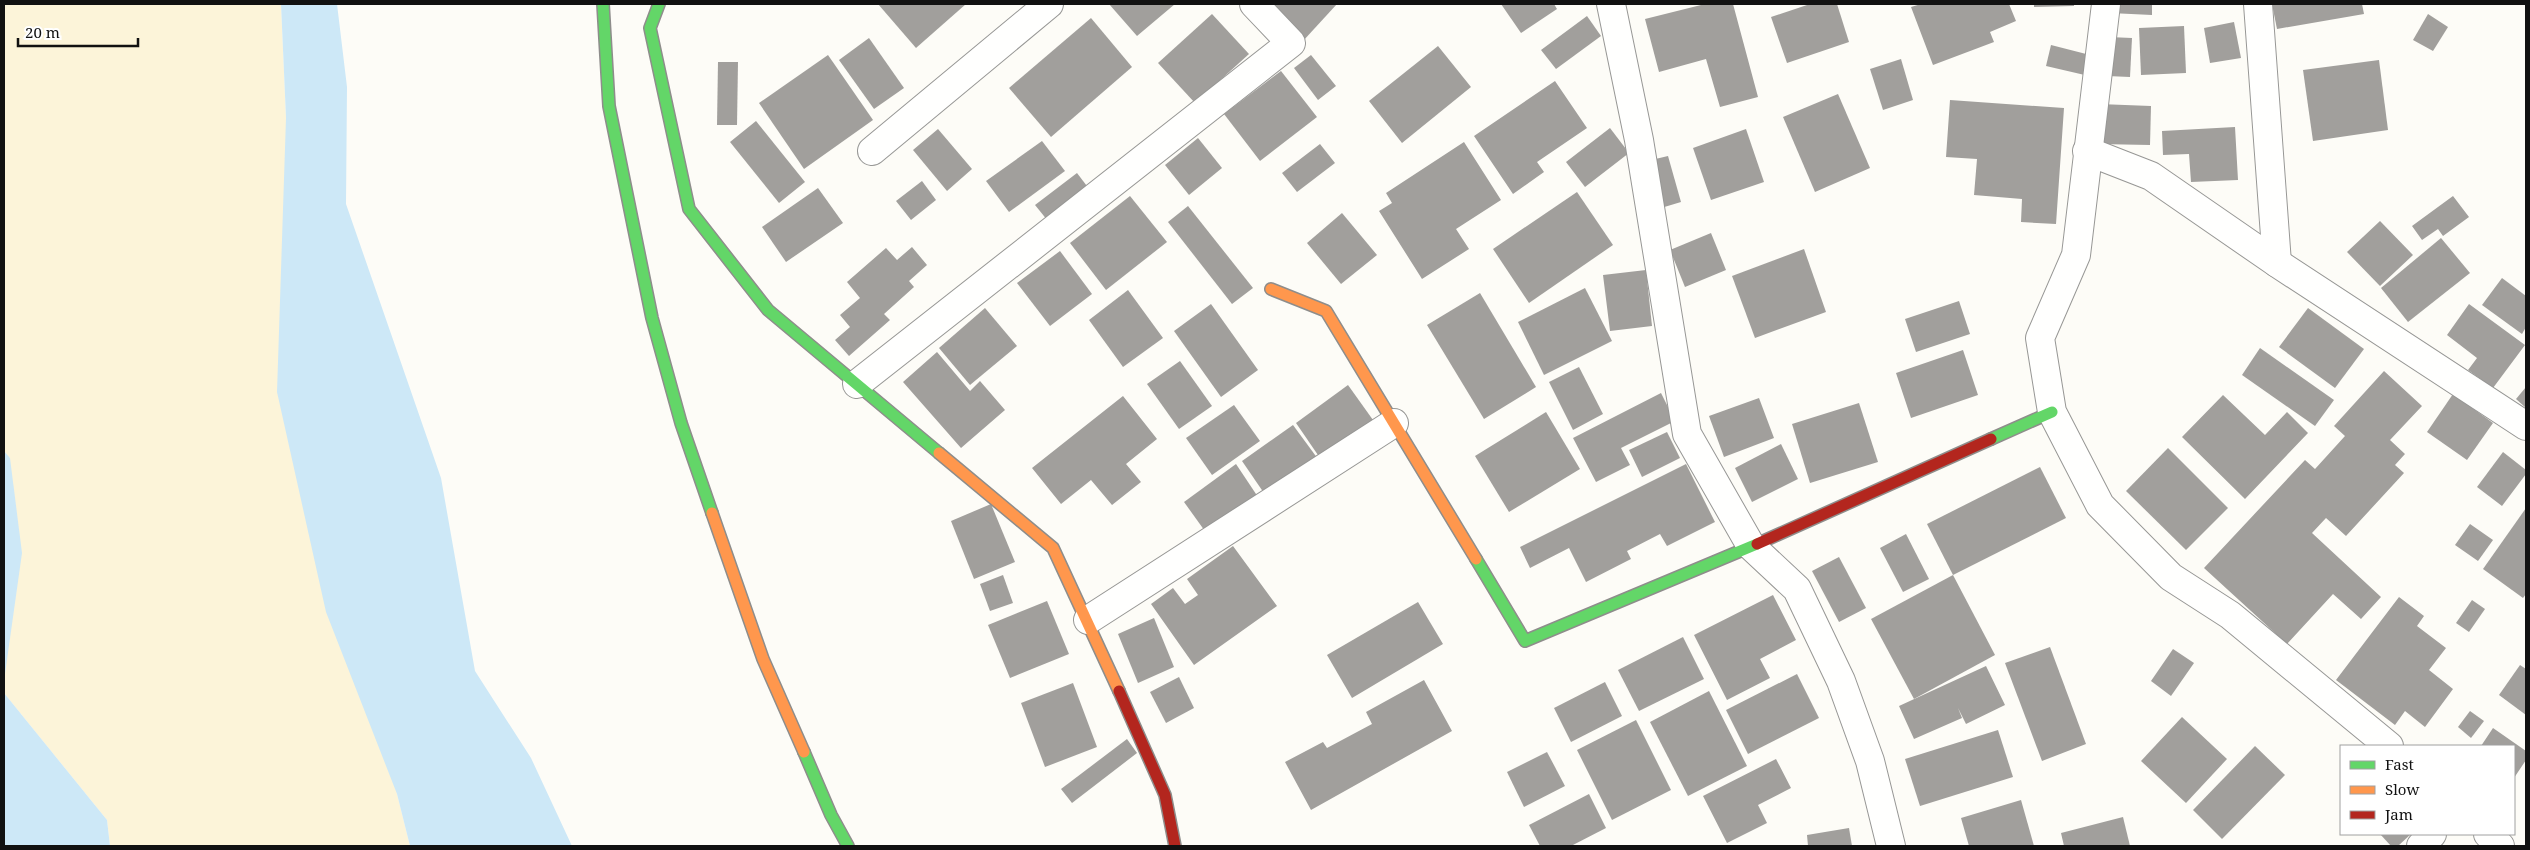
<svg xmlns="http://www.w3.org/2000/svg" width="2530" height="850" font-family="'Noto Serif',serif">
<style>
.sand{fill:#fcf4d9}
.water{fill:#cde8f7}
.building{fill:#a19f9c}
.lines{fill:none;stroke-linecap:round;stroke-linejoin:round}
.street-casing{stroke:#979795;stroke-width:30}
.fast-casing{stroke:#8e8d8b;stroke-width:14}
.slow-casing{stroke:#8e8d8b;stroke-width:14}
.jam-casing{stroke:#8e8d8b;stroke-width:14}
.street{stroke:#fffffe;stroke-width:28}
.fast{stroke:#63d668;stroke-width:11}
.slow{stroke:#ff974d;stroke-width:11}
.jam{stroke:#b3261e;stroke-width:11}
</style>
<rect width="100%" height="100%" fill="#fdfcf7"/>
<polygon class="sand" points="4,4 281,4 286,118 397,794 410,846 110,846 107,820 4,693 10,458 4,451"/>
<g class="water">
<polygon points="281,4 337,4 347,87 346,204 441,478 475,671 531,758 572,846 410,846 397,794 326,612 277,392 286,118"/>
<polygon points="4,451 10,458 22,553 4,681"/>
<polygon points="4,693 107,820 110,846 4,846"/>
</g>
<g class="building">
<polygon points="878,4 966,4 916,48"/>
<polygon points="1109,4 1175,4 1137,36"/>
<polygon points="1262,4 1337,4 1303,41"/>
<polygon points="1501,4 1554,4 1557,9 1521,33"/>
<polygon points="1705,4 1733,4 1758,97 1720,107 1706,59 1659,72 1645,19"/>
<polygon points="1810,4 1837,4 1849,42 1787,63 1771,17"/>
<polygon points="1921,4 2009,4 2016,21 1990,32 1994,42 1933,65 1911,7"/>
<polygon points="2034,4 2074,4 2074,6 2034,7"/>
<polygon points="2111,4 2152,4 2152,15 2110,13"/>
<polygon points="2272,4 2362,4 2364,14 2277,29"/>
<polygon points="1212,14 1249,54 1195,103 1158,63"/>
<polygon points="2428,14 2448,27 2433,51 2413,40"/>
<polygon points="1587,16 1601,36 1556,69 1541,50"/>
<polygon points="1091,18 1132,67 1051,137 1009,88"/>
<polygon points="2234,22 2241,58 2210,63 2204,28"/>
<polygon points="2184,26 2186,73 2141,75 2139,28"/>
<polygon points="2109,37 2132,38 2130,77 2107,76"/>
<polygon points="869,38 904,88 874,109 839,60"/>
<polygon points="2051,45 2094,56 2089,76 2046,66"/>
<polygon points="1438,46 1471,87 1402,143 1369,101"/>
<polygon points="828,55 873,120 804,169 759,103"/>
<polygon points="1311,55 1336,86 1318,100 1294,68"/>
<polygon points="1901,59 1913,100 1883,110 1870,69"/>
<polygon points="2379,60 2388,130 2313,141 2303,70"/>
<polygon points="718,62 738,62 737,125 717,125"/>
<polygon points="1281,71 1317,117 1260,161 1224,114"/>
<polygon points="1555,81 1587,128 1537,162 1544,172 1513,194 1474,136"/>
<polygon points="1838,94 1870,168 1815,192 1783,117"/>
<polygon points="1950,100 2064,108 2056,224 2021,222 2022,199 1974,195 1977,159 1946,157"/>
<polygon points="2099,104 2151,106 2150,145 2098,144"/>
<polygon points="756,121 805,182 779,203 730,142"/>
<polygon points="2235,127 2238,180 2191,182 2189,154 2163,155 2162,131"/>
<polygon points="1610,128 1629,153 1585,187 1566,162"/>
<polygon points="938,129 972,169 947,191 913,150"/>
<polygon points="1746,129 1764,182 1711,200 1693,148"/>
<polygon points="1198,138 1222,168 1189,195 1165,165"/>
<polygon points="1042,141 1065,171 1009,212 986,181"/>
<polygon points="1464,142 1501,200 1456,229 1469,249 1422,279 1379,211 1392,203 1386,193"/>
<polygon points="1320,144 1335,163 1297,192 1282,173"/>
<polygon points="1668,156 1681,202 1661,208 1647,161"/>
<polygon points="1077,173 1093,194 1052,226 1035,205"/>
<polygon points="922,181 936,200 911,220 896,201"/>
<polygon points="818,188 843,223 786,262 762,227"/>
<polygon points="1577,192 1613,245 1529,303 1493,249"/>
<polygon points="1130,196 1167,242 1106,290 1070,243"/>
<polygon points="2453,196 2469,217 2443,236 2438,229 2422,240 2412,226"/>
<polygon points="1188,206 1253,288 1232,304 1168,222"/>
<polygon points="1342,213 1377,255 1341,284 1307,243"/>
<polygon points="2380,221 2413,255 2380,286 2347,252"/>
<polygon points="1711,233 1726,270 1685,287 1670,250"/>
<polygon points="2441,238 2470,273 2408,322 2381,288"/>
<polygon points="912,247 927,265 909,281 914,287 884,314 890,320 849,356 835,340 850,327 840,315 860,298 847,282 886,248 897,260"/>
<polygon points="1804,249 1826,312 1755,338 1732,276"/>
<polygon points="1060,251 1092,294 1050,326 1017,283"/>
<polygon points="1646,270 1652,326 1610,331 1603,275"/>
<polygon points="2502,278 2526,296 2526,327 2522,334 2482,305"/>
<polygon points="1585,288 1612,341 1544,375 1518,322"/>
<polygon points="1128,290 1163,338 1123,367 1089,320"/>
<polygon points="1480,293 1536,387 1484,419 1427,325"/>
<polygon points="1959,301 1970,334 1916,352 1905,319"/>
<polygon points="1211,304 1258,370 1221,397 1174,331"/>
<polygon points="2469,304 2525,345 2493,388 2468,370 2477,358 2447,335"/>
<polygon points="985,308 1017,346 970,385 939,348"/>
<polygon points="2308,308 2364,349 2335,388 2279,347"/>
<polygon points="2260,348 2334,400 2315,426 2242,375"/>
<polygon points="1963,350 1978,395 1911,418 1896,373"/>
<polygon points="937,352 970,391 980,381 1005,410 961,448 903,382"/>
<polygon points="1180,361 1212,406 1179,429 1147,384"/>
<polygon points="1579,367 1603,414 1573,430 1549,382"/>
<polygon points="2384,371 2422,406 2390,440 2405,454 2395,465 2404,473 2346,536 2326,518 2312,533 2381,597 2361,619 2333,594 2287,644 2204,568 2305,460 2315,469 2345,436 2334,426"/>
<polygon points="1348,385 1373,420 1320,458 1296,423"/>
<polygon points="2526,387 2526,408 2516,399"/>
<polygon points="1661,393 1675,421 1621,448 1630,465 1596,482 1573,438"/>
<polygon points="2453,394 2493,423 2467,460 2427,432"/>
<polygon points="2223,395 2265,435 2287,412 2308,433 2245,499 2182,437"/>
<polygon points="1123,396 1157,439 1126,464 1141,482 1112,505 1091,480 1061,504 1032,468"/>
<polygon points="1759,398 1774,438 1724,457 1709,416"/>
<polygon points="1859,403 1878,462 1810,483 1792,424"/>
<polygon points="1234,405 1260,441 1212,475 1186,438"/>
<polygon points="1546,412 1580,469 1509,512 1475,456"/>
<polygon points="1293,425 1318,459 1266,496 1242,461"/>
<polygon points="1667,432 1680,458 1642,477 1629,450"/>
<polygon points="1781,444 1798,479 1752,502 1735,468"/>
<polygon points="2168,448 2228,508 2186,550 2126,491"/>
<polygon points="2503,452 2526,470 2526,474 2502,506 2477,487"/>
<polygon points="1236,464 1258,497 1207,534 1184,502"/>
<polygon points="1686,464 1715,522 1667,546 1660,534 1627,551 1631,559 1586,582 1569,548 1530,568 1520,547"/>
<polygon points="2040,467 2066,518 1953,575 1927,524"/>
<polygon points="991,504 1015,562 974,579 951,521"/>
<polygon points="2526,508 2526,594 2523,598 2483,569"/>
<polygon points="2470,524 2493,540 2478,561 2455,545"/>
<polygon points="1906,534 1929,579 1903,592 1880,548"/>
<polygon points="1233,546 1277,606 1194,665 1151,604 1173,588 1185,604 1198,595 1187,579"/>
<polygon points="1839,557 1866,608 1839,622 1812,571"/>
<polygon points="1003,575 1013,603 990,611 980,584"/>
<polygon points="1953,575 1995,655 1914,699 1871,619"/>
<polygon points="1773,595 1796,640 1760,659 1770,678 1727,700 1694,635"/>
<polygon points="2399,597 2424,616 2417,626 2446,648 2429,670 2453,689 2425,727 2405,711 2395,725 2336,680"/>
<polygon points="2472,600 2485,609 2469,632 2456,623"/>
<polygon points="1047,601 1069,654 1010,678 988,625"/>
<polygon points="1418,602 1443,644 1352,698 1327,655"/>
<polygon points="1154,618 1174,667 1138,683 1118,634"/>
<polygon points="1683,637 1704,679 1639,711 1618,670"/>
<polygon points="2050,647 2086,744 2042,761 2005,663"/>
<polygon points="2173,649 2194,663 2171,696 2151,681"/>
<polygon points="2520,665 2526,669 2526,715 2499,695"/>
<polygon points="1986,666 2005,705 1966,724 1958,708 1962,718 1914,739 1899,706"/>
<polygon points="1797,674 1819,718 1748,754 1726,710"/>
<polygon points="1179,677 1194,708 1166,723 1150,692"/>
<polygon points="1424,680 1452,731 1311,810 1285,762 1323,742 1327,748 1372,724 1366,712"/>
<polygon points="1605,682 1622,716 1571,742 1554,708"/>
<polygon points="1073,683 1097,747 1045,767 1021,703"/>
<polygon points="1709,691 1747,766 1688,796 1650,722"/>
<polygon points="2470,711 2484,721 2471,738 2458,727"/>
<polygon points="2182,717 2227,759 2186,803 2141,761"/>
<polygon points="1636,720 1671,790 1612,820 1577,750"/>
<polygon points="2493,728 2526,751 2526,760 2514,778 2514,746 2481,746"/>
<polygon points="1998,730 2013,777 1920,806 1905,759"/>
<polygon points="1127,739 1137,753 1072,803 1061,789"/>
<polygon points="2255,746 2285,775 2222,839 2193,810"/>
<polygon points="1547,752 1565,786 1524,807 1507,772"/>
<polygon points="1776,759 1791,788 1758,805 1767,823 1727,843 1703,796"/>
<polygon points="1589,794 1606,828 1571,846 1540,846 1529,825"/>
<polygon points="2021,800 2034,846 1969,846 1961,818"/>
<polygon points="2123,817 2130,846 2064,846 2061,833"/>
<polygon points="1849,828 1852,846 1808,846 1807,835"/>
<polygon points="2380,834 2411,834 2398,846 2391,846"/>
</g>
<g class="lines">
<g class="street-casing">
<g id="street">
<polyline points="1611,4 1639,140 1687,434 1751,546 1797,589 1841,681 1870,761 1891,846"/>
<polyline points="2106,4 2076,255 2040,338 2052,412 2100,505 2171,577 2230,615 2389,746"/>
<polyline points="2258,4 2277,263"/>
<polyline points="872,151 1049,4"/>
<polyline points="2087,151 2151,176 2277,263 2526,426"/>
<polyline points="857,384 1291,43 1254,4"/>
<polyline points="1088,620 1394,423"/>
<polyline points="2488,834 2500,846"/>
<polyline points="2421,846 2432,834"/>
</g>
</g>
<g class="fast-casing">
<g id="fast">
<polyline points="603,4 609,106 652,318 681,423 712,513"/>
<polyline points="659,4 650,28 689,209 768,310 939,453"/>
<polyline points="1991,439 2052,412"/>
<polyline points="1476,559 1525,641 1757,544"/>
<polyline points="804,752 831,815 848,846"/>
</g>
</g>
<g class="slow-casing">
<g id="slow">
<polyline points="1271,289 1326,311 1476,559"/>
<polyline points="939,453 1053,548 1119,691"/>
<polyline points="712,513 763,659 804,752"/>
</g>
</g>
<g class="jam-casing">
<g id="jam">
<polyline points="1757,544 1991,439"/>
<polyline points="1119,691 1165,795 1175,846"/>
</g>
</g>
<use href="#street" class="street"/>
<use href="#fast" class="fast"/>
<use href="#slow" class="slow"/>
<use href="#jam" class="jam"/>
</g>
<rect width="2530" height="850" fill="none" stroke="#111111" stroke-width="10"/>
<rect x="2340" y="745" width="175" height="90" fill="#ffffff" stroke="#a0a0a0"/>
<rect x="2350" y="761" width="25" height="8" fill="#63d668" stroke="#a0a0a0"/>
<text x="2385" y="770" font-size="15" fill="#111111">Fast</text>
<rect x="2350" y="786" width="25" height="8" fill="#ff974d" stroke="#a0a0a0"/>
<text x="2385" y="795" font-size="15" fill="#111111">Slow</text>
<rect x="2350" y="811" width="25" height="8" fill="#b3261e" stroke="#a0a0a0"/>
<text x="2385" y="820" font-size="15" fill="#111111">Jam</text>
<path d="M18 38v8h120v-8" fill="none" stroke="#111111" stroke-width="2.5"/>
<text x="25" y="38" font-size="15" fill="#111111" stroke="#ffffff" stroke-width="4" paint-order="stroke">20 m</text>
</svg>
